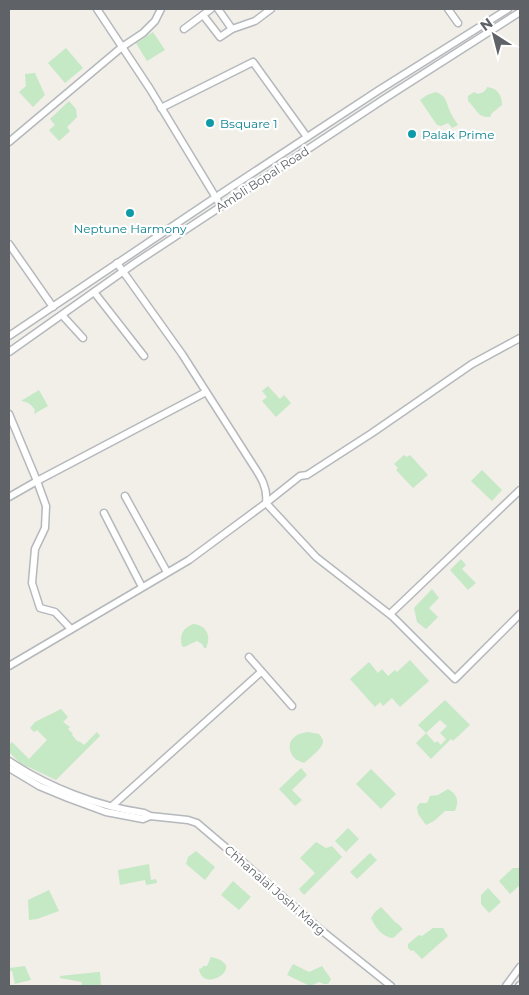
<svg xmlns="http://www.w3.org/2000/svg" width="529" height="995" font-family="Montserrat,sans-serif">
<style>
.green{fill:#c5e8c5}
.lines{fill:none;stroke-linecap:round;stroke-linejoin:round}
.minor-casing{stroke:#b5b8bc;stroke-width:9}
.minor{stroke:#fff;stroke-width:6}
.culture-dot{fill:#0f9aa8;stroke:#fff;stroke-width:2}
.labels{text-anchor:middle;dominant-baseline:central;stroke-width:4.5;stroke-linejoin:round;paint-order:stroke}
.culture-label{font-size:12px;fill:#0d838f;stroke:#fff;text-anchor:start}
.street-label{font-size:12px;fill:#5f6368;stroke:#fff}
</style>
<rect width="100%" height="100%" fill="#f1efe8"/>
<g class="green">
<polygon points="153,32 165,50 147,61 136,43"/>
<polygon points="66,48 83,68 65,83 48,63"/>
<polygon points="35,73 45,95 33,107 19,92 26,86 25,74"/>
<path d="M487 87C498 88 502 96 502 105L492 113 490 117C476 117 477 109 468 101V96L474 92 478 94C482 93 486 91 487 87Z"/>
<path d="M436 92C446 96 446 101 449 109 451 115 455 120 458 125L452 128 448 123 441 126 437 125 420 100 427 95Z"/>
<polygon points="69,101 76,109 77,117 67,127 70,131 59,141 49,130 55,125 50,119"/>
<polygon points="268,386 280,399 284,395 291,403 276,417 262,401 267,397 262,391"/>
<path d="M39 390 48 406 34 414 35 410C31 404 28 402 21 401Z"/>
<polygon points="404,455 407,457 410,455 428,475 413,488 396,470 398,468 394,464"/>
<polygon points="482,470 502,490 492,501 471,481"/>
<polygon points="461,559 466,565 462,569 476,583 468,590 450,570"/>
<polygon points="432,589 439,598 429,608 438,617 426,629 417,622 414,608"/>
<path d="M193 624C206 625 212 636 206 648H204L202 644 197 641 184 647 182 646C179 635 183 628 193 624Z"/>
<polygon points="410,660 429,681 400,707 392,698 383,706 380,702 375,707 350,679 369,662 378,673 382,669 388,676 395,670 397,672"/>
<polygon points="445,700 470,725 453,741 451,739 431,759 416,743 426,733 435,743 437,741 441,745 446,739 440,733 447,726 440,720 426,733 418,725"/>
<polygon points="61,709 68,717 63,722 70,727 68,729 73,734 72,735 78,742 79,741 84,745 97,732 100,736 56,780 20,763 9,752 9,745 12,742 29,759 47,740 37,730 34,732 30,728 35,722"/>
<path d="M308 732 319 734C320 735 323 739 323 741 324 747 309 759 304 763 302 762 298 761 297 760 288 754 287 741 296 736 299 733 304 733 308 732Z"/>
<polygon points="301,768 307,775 292,790 302,800 295,806 279,789"/>
<polygon points="371,769 396,794 381,809 356,784"/>
<path d="M448 789C458 795 459 801 455 811H445L434 821 426 825 418 814 417 807 420 803H427L430 796 438 795Z"/>
<polygon points="348,828 359,839 346,852 335,841"/>
<polygon points="316,842 326,848 332,846 342,857 304,895 299,889 315,873 300,858"/>
<polygon points="196,851 215,867 205,880 186,864 188,857"/>
<polygon points="370,853 377,860 357,879 350,872"/>
<polygon points="149,864 151,880 156,879 157,883 146,885 145,880 120,885 118,870"/>
<polygon points="513,868 520,868 520,885 510,894 499,881"/>
<polygon points="233,881 251,897 239,910 221,895"/>
<polygon points="488,888 501,902 489,913 481,904 481,895"/>
<polygon points="49,890 59,911 37,919 29,920 28,900"/>
<path d="M381 907 396 923H397L403 929 393 938C382 937 376 928 371 918L375 912Z"/>
<polygon points="433,928 443,928 448,936 422,959 413,950 411,951 408,948 408,944 419,935 422,936"/>
<path d="M211 957C250 965 202 995 199 969L202 968 203 966H207Z"/>
<polygon points="293,964 309,972 322,966 331,979 328,984 324,984 319,982 310,986 287,975"/>
<polygon points="25,966 31,980 15,984 12,971 9,971 9,968"/>
<polygon points="98,972 100,972 101,986 81,986 82,982 60,978 60,976"/>
</g>
<g class="lines">
<g class="minor-casing">
<g id="minor">
<polyline points="97,9 150,89 221,206"/>
<polyline points="448,9 458,23"/>
<polyline points="203,15 220,37 232,29 218,9"/>
<polyline points="184,29 211,9"/>
<polyline points="232,29 255,21 271,9"/>
<polyline points="161,108 253,62 307,137"/>
<polyline points="9,142 122,47 143,33 155,21 161,9"/>
<polyline points="9,244 53,307"/>
<path d="M117 263 182 354 253 465C261 477 268 488 266 503L316 557 393 617 455 679 520 614"/>
<polyline points="94,292 144,356"/>
<polyline points="62,315 83,338"/>
<polyline points="9,336 222,193 379,90 508,9"/>
<polyline points="9,352 135,263 387,97 520,12"/>
<polyline points="9,414 37,481 46,506 45,528 35,549 32,583 40,608 55,612 71,629"/>
<polyline points="125,496 167,572"/>
<polyline points="9,497 37,481 206,392"/>
<polyline points="104,513 142,587"/>
<polyline points="390,614 520,490"/>
<polyline points="249,657 292,706"/>
<polyline points="9,666 189,560 266,503 300,476 307,475 372,433 472,364 520,338"/>
<path d="M9 761C49 788 97 806 144 813L150 816 188 820 197 823 244 863 316 926 391 986"/>
<polyline points="9,768 39,786 68,798 106,812 143,819 150,816"/>
<polyline points="112,806 261,672"/>
<polyline points="506,986 520,967"/>
<polyline points="519,986 520,985"/>
</g>
</g>
<use href="#minor" class="minor"/>
</g>
<g class="culture-dot">
<circle cx="210" cy="123" r="5"/>
<circle cx="412" cy="134" r="5"/>
<circle cx="130" cy="213" r="5"/>
</g>
<g class="labels">
<g class="culture-label">
<text x="220" y="123">Bsquare 1</text>
<text x="422" y="134">Palak Prime</text>
<text x="130" y="228" text-anchor="middle">Neptune Harmony</text>
</g>
<g class="street-label">
<text transform="translate(262 179) rotate(-33)">Ambli Bopal Road</text>
<text transform="translate(275 890) rotate(41)">Chhanalal Joshi Marg</text>
</g>
</g>
<rect width="529" height="995" fill="none" stroke="#5f6368" stroke-width="20"/>
<g transform="translate(494 35) rotate(324)" stroke="#ffffff" stroke-width="4" paint-order="stroke">
<path d="M0-4L9 19L0 12L-9 19Z" fill="#5f6368"/>
<text y="-8" font-size="14" font-weight="bold" text-anchor="middle" fill="#5f6368">N</text>
</g>
</svg>
